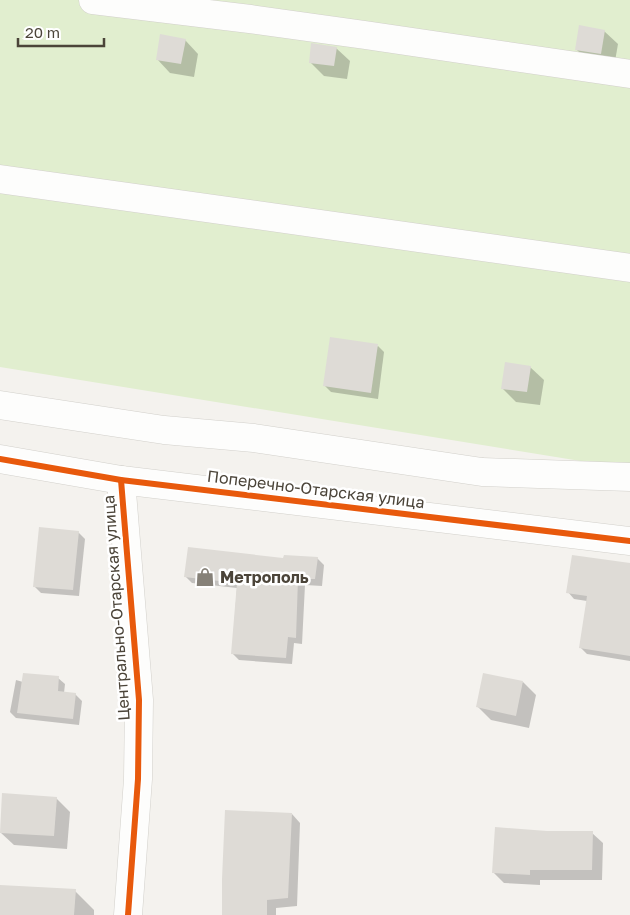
<svg xmlns="http://www.w3.org/2000/svg" width="630" height="915" font-family="'Golos Text',sans-serif">
<style>
.green{fill:#e1eecf}
.shadow{fill:#0003}
.building{fill:#dedbd6}
.lines{fill:none;stroke-linecap:round;stroke-linejoin:round}
.minor-casing{stroke:#d2d0cb;stroke-width:29}
.minor{stroke:#fdfdfc;stroke-width:28}
.cycleway-casing{stroke:#fff;stroke-width:9}
.cycleway{stroke:#e8590c;stroke-width:6}
.labels{text-anchor:middle;dominant-baseline:central;stroke-width:5;stroke-linejoin:round;paint-order:stroke}
.street-label{font-size:16px;fill:#4b4439;stroke:#fff}
.poi-label{font-size:16px;font-weight:bold;fill:#4b4439;stroke:#fff;text-anchor:start}
</style>
<rect width="100%" height="100%" fill="#f4f2ee"/>
<polygon class="green" points="0,0 630,0 630,469 0,367"/>
<g class="shadow">
<polygon points="604,31 618,44 614,67 590,63 577,50"/>
<polygon points="185,40 198,54 194,77 170,73 157,59"/>
<polygon points="336,48 350,61 347,79 324,76 310,62"/>
<polygon points="378,346 384,352 378,399 331,392 325,386"/>
<polygon points="530,367 544,380 540,405 516,402 502,388"/>
<polygon points="78,532 85,539 79,596 41,593 34,586"/>
<polygon points="317,558 324,565 322,586 305,585 302,644 294,643 292,664 239,660 232,653 237,588 192,583 185,576 285,560"/>
<polygon points="630,565 630,661 587,654 580,647 587,601 574,599 568,592"/>
<polygon points="58,678 65,684 64,693 75,694 82,701 79,725 16,718 10,712 16,680 23,682"/>
<polygon points="523,682 536,695 529,728 491,720 478,707"/>
<polygon points="56,798 70,812 67,849 14,845 0,832"/>
<polygon points="292,814 300,823 297,906 276,908 276,915 223,915"/>
<polygon points="547,833 592,833 603,843 602,880 540,880 540,885 504,883 493,872"/>
<polygon points="0,886 75,891 94,910 94,915 0,915"/>
</g>
<g class="building">
<polygon points="579,25 605,30 601,54 575,50"/>
<polygon points="160,34 186,39 181,64 156,60"/>
<polygon points="311,43 337,47 334,66 309,63"/>
<polygon points="330,337 378,344 371,393 323,386"/>
<polygon points="505,362 531,366 527,392 501,389"/>
<polygon points="39,527 79,531 73,590 33,587"/>
<polygon points="188,547 283,558 284,555 318,557 315,579 298,579 296,638 288,637 286,658 231,654 237,583 184,577"/>
<polygon points="572,555 630,563 630,656 579,648 587,596 566,593"/>
<polygon points="23,673 59,676 58,691 76,693 73,719 17,713"/>
<polygon points="483,673 523,681 516,716 476,707"/>
<polygon points="2,793 57,797 54,836 0,833"/>
<polygon points="225,810 292,813 288,898 267,900 267,915 222,915 222,879"/>
<polygon points="495,827 547,831 593,831 592,870 530,870 530,875 492,873"/>
<polygon points="0,885 76,889 74,915 0,915"/>
</g>
<g class="lines">
<g class="minor-casing">
<g id="minor">
<polyline points="93,0 250,19 365,35 630,74"/>
<path d="M0 179C210 209 420 237 630 268"/>
<polyline points="0,405 164,430 254,438 482,472 630,477"/>
<polyline points="0,459 121,480 630,541"/>
<polyline points="121,480 139,700 138,779 128,915"/>
</g>
</g>
<use href="#minor" class="minor"/>
<g class="cycleway-casing">
<g id="cycleway">
<polyline points="0,459 121,480 630,541"/>
<polyline points="121,480 139,700 138,779 128,915"/>
</g>
</g>
<use href="#cycleway" class="cycleway"/>
</g>
<defs>
<g id="shop-bare" transform="scale(1.5)"><path d="M-5-2.5h2.3a2.7 3.5 0 0 1 5.4 0H5L5.5 6h-11ZM-1.5-2.5h3a1.5 2.3 0 0 0-3 0Z" fill="#868178" stroke="#fff" stroke-width="2.5" paint-order="stroke"/></g>
</defs>
<g fill-rule="evenodd">
<use href="#shop-bare" x="205" y="577"/>
</g>
<g class="labels">
<g class="street-label">
<text transform="translate(316 489) rotate(7)">Поперечно-Отарская улица</text>
<text transform="translate(116 608) rotate(-94)">Центрально-Отарская улица</text>
</g>
<g class="poi-label">
<text x="220" y="577">Метрополь</text>
</g>
</g>
<path d="M18 38v8h86v-8" fill="none" stroke="#4b4439" stroke-width="2.5"/>
<text x="25" y="38" font-size="15" fill="#4b4439" stroke="#ffffff" stroke-width="4" paint-order="stroke">20 m</text>
</svg>
